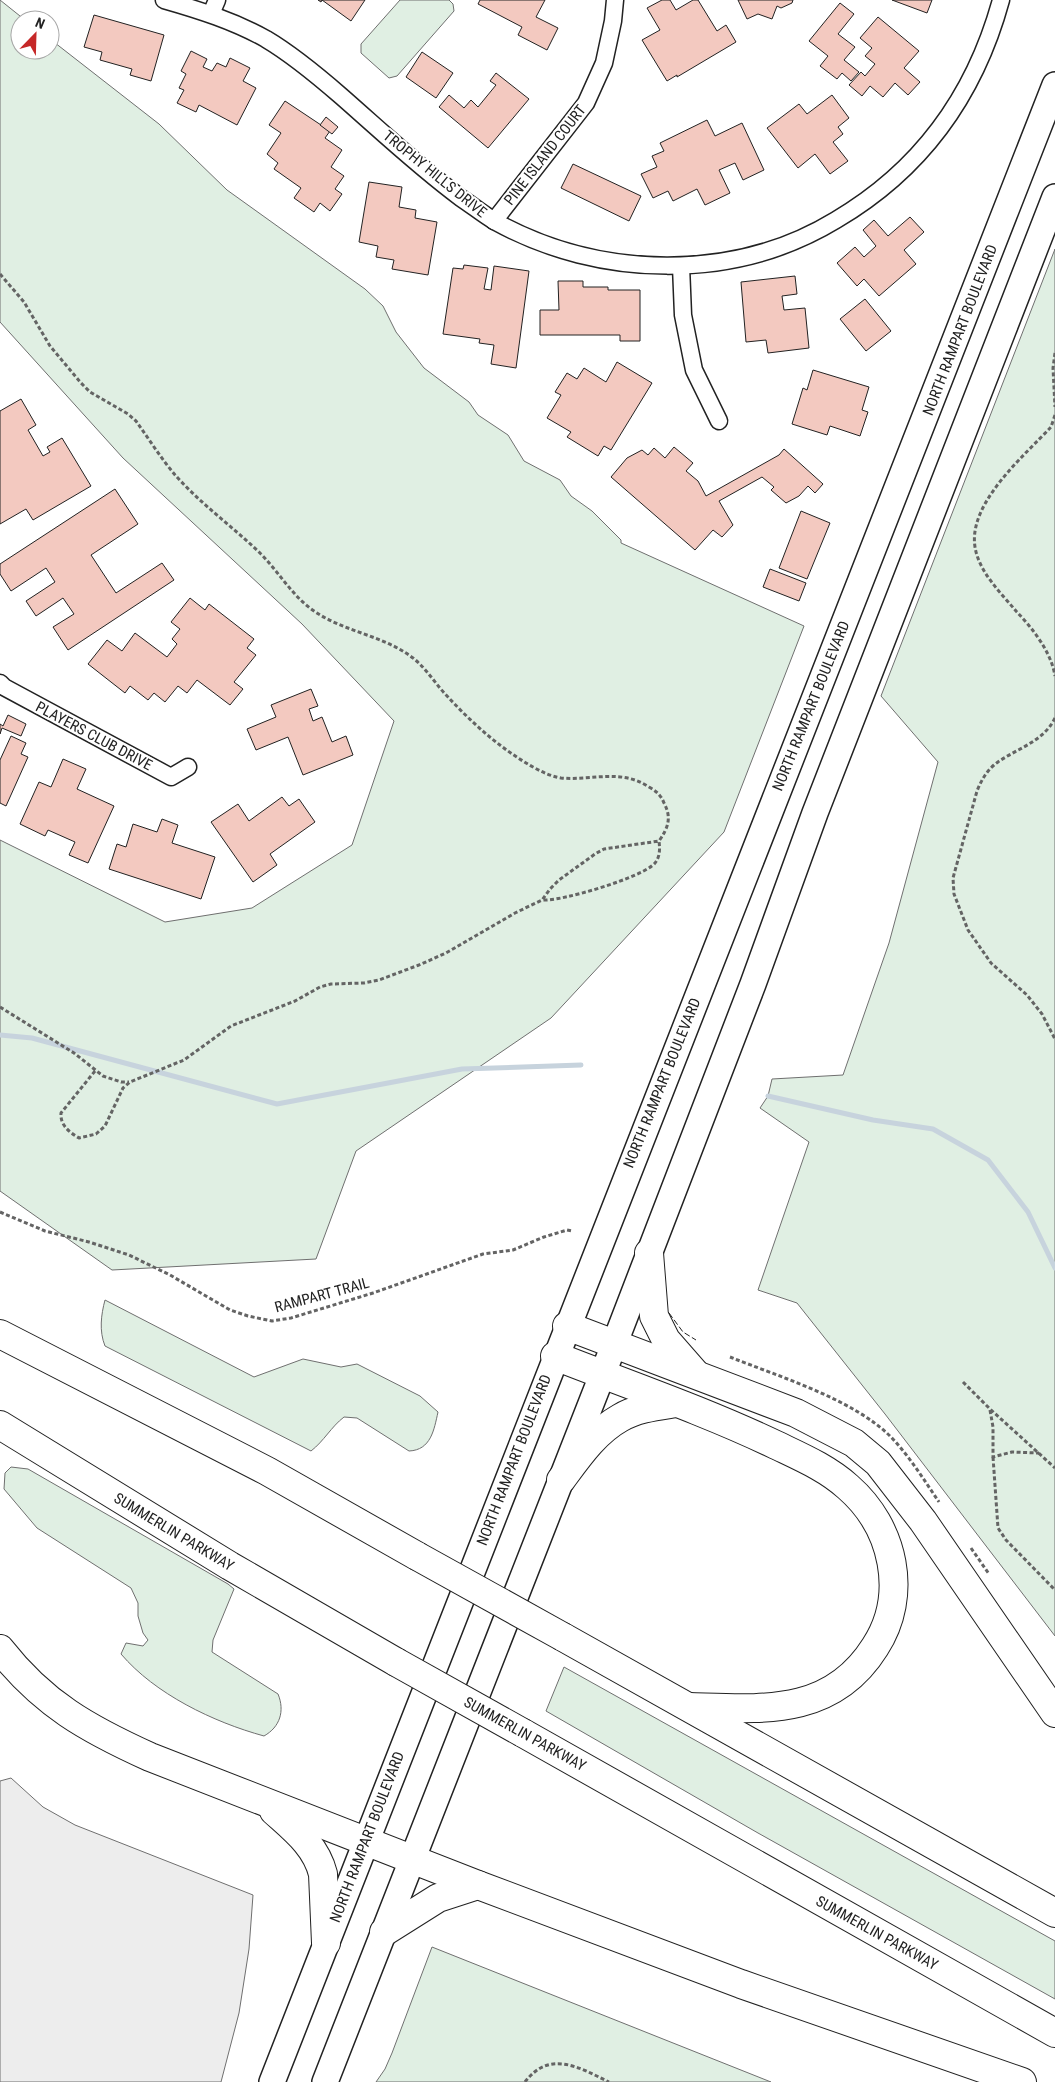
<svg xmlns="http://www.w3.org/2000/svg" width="1055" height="2082" font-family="'Roboto Condensed',sans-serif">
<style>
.green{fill:#e0efe3;stroke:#6f6f6f}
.parking{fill:#ededed;stroke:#6f6f6f}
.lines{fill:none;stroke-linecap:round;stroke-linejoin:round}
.stream{stroke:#c7d3dd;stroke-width:5}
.building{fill:#f3c9c0;stroke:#222}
.street-casing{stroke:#222;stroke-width:19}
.primary-casing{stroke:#222;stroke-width:28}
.highway-casing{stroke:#222;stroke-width:30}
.path{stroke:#646464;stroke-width:3;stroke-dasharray:4 2.5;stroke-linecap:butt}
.street{stroke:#fff;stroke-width:16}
.primary{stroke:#fff;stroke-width:25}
.highway{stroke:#fff;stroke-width:28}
.highway-bridge-casing{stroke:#222;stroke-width:30;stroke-linecap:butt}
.highway-bridge{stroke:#fff;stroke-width:28}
.fence{stroke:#222;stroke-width:1;stroke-dasharray:6 2.5;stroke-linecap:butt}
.labels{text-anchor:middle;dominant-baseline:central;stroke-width:4;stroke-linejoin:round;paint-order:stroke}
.street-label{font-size:15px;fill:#222;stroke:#fff}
</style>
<rect width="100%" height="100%" fill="#fff"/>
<g class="green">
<polygon points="0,0 25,20 20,20 20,50 50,50 50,39 159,124 227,190 365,289 383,306 396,332 424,368 469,402 478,415 508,435 524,461 560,480 571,496 592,511 621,540 621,543 804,626 724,832 551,1018 356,1151 316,1259 112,1270 0,1191 0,840 165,922 252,908 352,845 394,721 302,624 123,458 0,322"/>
<polygon points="400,0 449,0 453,4 454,11 397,76 389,78 361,53 361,44"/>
<polygon points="1055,249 1055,1636 885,1414 797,1303 758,1290 809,1142 760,1108 768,1096 772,1079 843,1075 889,943 938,762 881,696"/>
<path d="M105 1300 254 1377 303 1359 341 1367 357 1364 420 1396 438 1412C434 1430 431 1450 409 1451L357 1418 344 1417C331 1427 324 1441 311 1451L105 1346C99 1331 101 1315 105 1300Z"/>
<path d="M11 1467 28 1469 228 1584 234 1589 213 1640 212 1652 278 1694C285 1711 280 1727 264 1736 213 1722 155 1694 121 1654L126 1643 143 1646 148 1640 143 1633 138 1616V1603L131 1588 37 1528 4 1489 5 1473Z"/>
<polygon points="564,1667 1055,1941 1055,1999 758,1833 546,1711"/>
<polygon points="432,1947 771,2082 376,2082 385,2069 392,2053"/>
</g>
<polygon class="parking" points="11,1778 43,1807 75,1825 253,1895 249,1949 239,2013 221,2082 0,2082 0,1781"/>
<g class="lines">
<g class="stream">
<polyline points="0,1035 32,1038 277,1104 462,1069 581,1065"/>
<polyline points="768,1096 873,1120 933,1129 988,1160 1028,1212 1055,1268"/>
</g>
</g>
<g class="building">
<polygon points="318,0 365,0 351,21 322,0 321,2"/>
<polygon points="480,0 545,0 536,17 558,28 547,50 518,35 522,27 478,4"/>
<polygon points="662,0 670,0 676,10 693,0 698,0 717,31 726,25 736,42 677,77 677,75 667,81 642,40 660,30 647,8"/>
<polygon points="738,0 793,0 792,3 781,8 777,6 772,19 758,14 747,19"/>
<polygon points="892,0 932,0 927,13"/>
<polygon points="840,3 854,14 838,34 855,47 844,60 859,72 851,81 842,73 837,79 820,66 828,56 809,41"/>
<polygon points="94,15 164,35 151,81 130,75 132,69 100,60 102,52 84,47"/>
<polygon points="878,17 919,51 904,68 920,82 908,95 895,83 883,97 870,86 862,96 849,85 861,72 865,76 875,64 865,56 872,48 860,38"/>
<polygon points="191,51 207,59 203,67 212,71 217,63 226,67 230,58 250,68 243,81 256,88 237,125 199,105 196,112 177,103 184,90 179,88 186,74 181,71"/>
<polygon points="422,52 453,73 436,98 406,77"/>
<polygon points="496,73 529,99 488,148 439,107 449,95 464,108 471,100 478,107 496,85 490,81"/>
<polygon points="832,95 849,118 838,127 843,134 833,142 848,161 830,174 815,154 798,168 767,128 799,104 807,114"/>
<polygon points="285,101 330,131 325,138 342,150 331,167 344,176 335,189 342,194 330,211 320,203 314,212 294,198 301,188 274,169 278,163 267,154 281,133 269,125"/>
<polygon points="326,117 338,127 332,134 320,125"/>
<polygon points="707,120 715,136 742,123 764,170 743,180 735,163 719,170 730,193 705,205 697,189 673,201 668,191 653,198 641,174 657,167 652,156 664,151 660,143"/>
<polygon points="573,164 641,196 629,221 561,188"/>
<polygon points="369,182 402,187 399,207 416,210 415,218 437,222 428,275 392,269 394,260 376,257 378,246 359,242"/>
<polygon points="910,217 924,232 904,250 916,264 879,296 864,279 857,286 837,263 855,247 864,257 876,246 863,230 874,220 888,236"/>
<polygon points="464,265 488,268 484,289 491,290 494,266 529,271 516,368 491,364 494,345 479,343 480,339 443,334 453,268 463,269"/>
<polygon points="795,276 797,294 782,296 784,310 805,308 809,348 768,353 766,340 746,342 741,282"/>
<polygon points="558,281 583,281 583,287 608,287 608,290 640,290 640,341 620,341 620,335 540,335 540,310 559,310"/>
<polygon points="865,299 891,331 866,351 840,319"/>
<polygon points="617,362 652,383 611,450 604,446 598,456 567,437 571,432 547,418 561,395 555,392 567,373 577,379 584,368 606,382"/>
<polygon points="813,370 869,387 862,410 868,412 860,436 830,426 827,435 792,424 803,388 807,390"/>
<polygon points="21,399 36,425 28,430 43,456 50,452 47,447 62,438 91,486 33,520 26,509 0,524 0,411"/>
<polygon points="674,447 693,463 686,471 698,481 706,496 779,455 784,449 823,484 815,493 808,486 799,496 786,503 771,490 774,487 762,477 719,501 733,525 722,537 713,530 695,550 611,477 627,458 642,450 648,455 654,448 665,458"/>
<polygon points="115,489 138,524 91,555 116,593 162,563 174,580 68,650 53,627 74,614 63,598 36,616 26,601 55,582 46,568 11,591 0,574 0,564"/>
<polygon points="801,511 830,523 807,579 779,568"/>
<polygon points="770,569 806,583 799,601 763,587"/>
<polygon points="190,598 205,610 209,604 254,639 247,648 256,655 234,682 243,689 230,705 197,680 187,693 178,686 165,702 154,693 148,700 130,686 125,693 88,664 107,640 122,651 135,633 167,657 177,644 172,639 180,629 171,622"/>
<polygon points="311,689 318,706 309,709 313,721 322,717 332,742 346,736 353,755 303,775 288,737 256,750 247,729 276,717 271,705"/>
<polygon points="8,715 26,724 21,736 2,728 0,734 0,724 3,726"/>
<polygon points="11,736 26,743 21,754 28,757 6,806 0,803 0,760"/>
<polygon points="63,759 86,769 77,789 114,806 88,863 69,855 75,842 48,830 45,836 20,824 39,782 51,787"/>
<polygon points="282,797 289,806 299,799 315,822 270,854 277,865 253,882 211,822 238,804 249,821"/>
<polygon points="162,819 178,825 172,843 215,857 201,899 109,869 117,844 126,847 133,824 157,832"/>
</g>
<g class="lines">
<g class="street-casing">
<g id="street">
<path d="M164 0C199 10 234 21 266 39 293 55 318 76 341 96 381 131 419 167 461 198 473 206 484 215 496 222 600 279 734 282 836 220 921 170 975 95 1001 0"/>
<polyline points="211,14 217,0"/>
<polyline points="494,221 586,103 604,63 613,21 615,0"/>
<polyline points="681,266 683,315 694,370 719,421"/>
<polyline points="0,683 4,687 171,777 188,767"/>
</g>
</g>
<g class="primary-casing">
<g id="primary">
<polyline points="272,2082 1055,85"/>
<polyline points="325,2082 614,1345 753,984 815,813 1055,197"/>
</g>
</g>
<g class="highway-casing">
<g id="highway">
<polyline points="649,1253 654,1316 666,1340 694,1372"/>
<polyline points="567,1326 796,1413 854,1443 878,1463 923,1521 1055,1713"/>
<polyline points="0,1334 267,1471 417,1556"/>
<path d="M555 1356C629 1385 705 1411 776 1445 801 1457 827 1468 848 1487 894 1527 909 1595 875 1647 831 1717 762 1709 689 1707"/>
<polyline points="0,1425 230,1566 396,1662"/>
<path d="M561 1480C578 1457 595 1432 620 1418 637 1408 657 1406 676 1403"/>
<polyline points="563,1637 1055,1913"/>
<path d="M0 1649C43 1704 88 1729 150 1757L478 1885 741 1984 1022 2082"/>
<polyline points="523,1733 1055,2033"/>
<path d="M274 1811C295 1830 316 1846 323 1874L326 1943"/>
<polyline points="384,1932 438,1898 478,1885"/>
</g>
</g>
<g class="path">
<path d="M0 274 24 302 50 346 81 383 90 392 128 414 136 421C149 439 162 460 176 476 202 505 233 527 260 553 279 572 292 596 314 611 344 632 383 635 413 658 427 669 436 685 448 697 473 724 501 749 533 767 542 772 550 776 561 778 592 781 620 768 649 787 656 791 661 795 664 803 672 818 668 828 659 841"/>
<polyline points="1055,353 1053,368 1055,407"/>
<path d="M1055 415 1051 427C1024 456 968 503 975 547 979 572 1000 592 1016 611 1032 628 1051 651 1055 676"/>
<path d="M1055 718C1043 743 1014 749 994 765 986 772 981 781 977 791L953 878 954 894 968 930 991 963 1027 995 1042 1014 1055 1039"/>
<polyline points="0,1007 74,1053 103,1076 121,1082 129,1082"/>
<path d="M95 1071 61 1113C60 1125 69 1132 79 1138L96 1134 105 1126 123 1088 130 1082 184 1060 231 1026 295 1001 320 987 331 984 364 983 379 980 419 965 446 953 515 913 542 900 550 889 559 880 595 854 604 849 659 841C660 849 660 857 655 863 644 877 560 902 542 900"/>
<polyline points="0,1212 45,1231 89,1242 129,1255 170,1275 230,1310 248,1316 272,1321 291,1318 373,1293 483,1254 513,1250 544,1237 567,1230 572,1231"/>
<path d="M730 1357C780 1377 853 1399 891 1437 910 1457 924 1480 939 1502"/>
<polyline points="963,1382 990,1409 1055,1468"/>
<polyline points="990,1410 993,1427 993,1457 1012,1452 1039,1453"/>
<polyline points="993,1457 998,1528 1006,1540 1055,1590"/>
<polyline points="971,1548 989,1574"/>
<path d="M525 2082C550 2049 580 2068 609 2082"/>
</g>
<use href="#street" class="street"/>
<use href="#primary" class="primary"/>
<use href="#highway" class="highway"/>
<g class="highway-bridge-casing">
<g id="highway-bridge">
<polyline points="417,1556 563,1637"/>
<polyline points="396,1662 523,1733"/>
</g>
</g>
<use href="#highway-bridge" class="highway-bridge"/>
<polyline class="fence" points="669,1313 683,1332 696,1340"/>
</g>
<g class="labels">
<g class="street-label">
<text transform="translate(545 155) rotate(-52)">PINE ISLAND COURT</text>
<text transform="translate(435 174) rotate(39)">TROPHY HILLS DRIVE</text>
<text transform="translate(960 330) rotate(-69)">NORTH RAMPART BOULEVARD</text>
<text transform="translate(811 706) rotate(-68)">NORTH RAMPART BOULEVARD</text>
<text transform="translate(94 736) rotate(28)">PLAYERS CLUB DRIVE</text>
<text transform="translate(662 1083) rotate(-68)">NORTH RAMPART BOULEVARD</text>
<text transform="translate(322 1295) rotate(-15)">RAMPART TRAIL</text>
<text transform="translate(514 1460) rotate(-69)">NORTH RAMPART BOULEVARD</text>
<text transform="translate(174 1532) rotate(31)">SUMMERLIN PARKWAY</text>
<text transform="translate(525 1734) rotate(29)">SUMMERLIN PARKWAY</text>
<text transform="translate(367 1837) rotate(-69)">NORTH RAMPART BOULEVARD</text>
<text transform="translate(877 1933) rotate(29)">SUMMERLIN PARKWAY</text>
</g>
</g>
<g transform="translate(35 35) rotate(23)"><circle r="24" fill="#ffffff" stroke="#a7a7a7"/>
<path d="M0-4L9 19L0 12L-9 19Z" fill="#c62828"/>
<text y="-8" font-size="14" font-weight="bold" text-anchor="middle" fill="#222222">N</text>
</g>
</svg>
